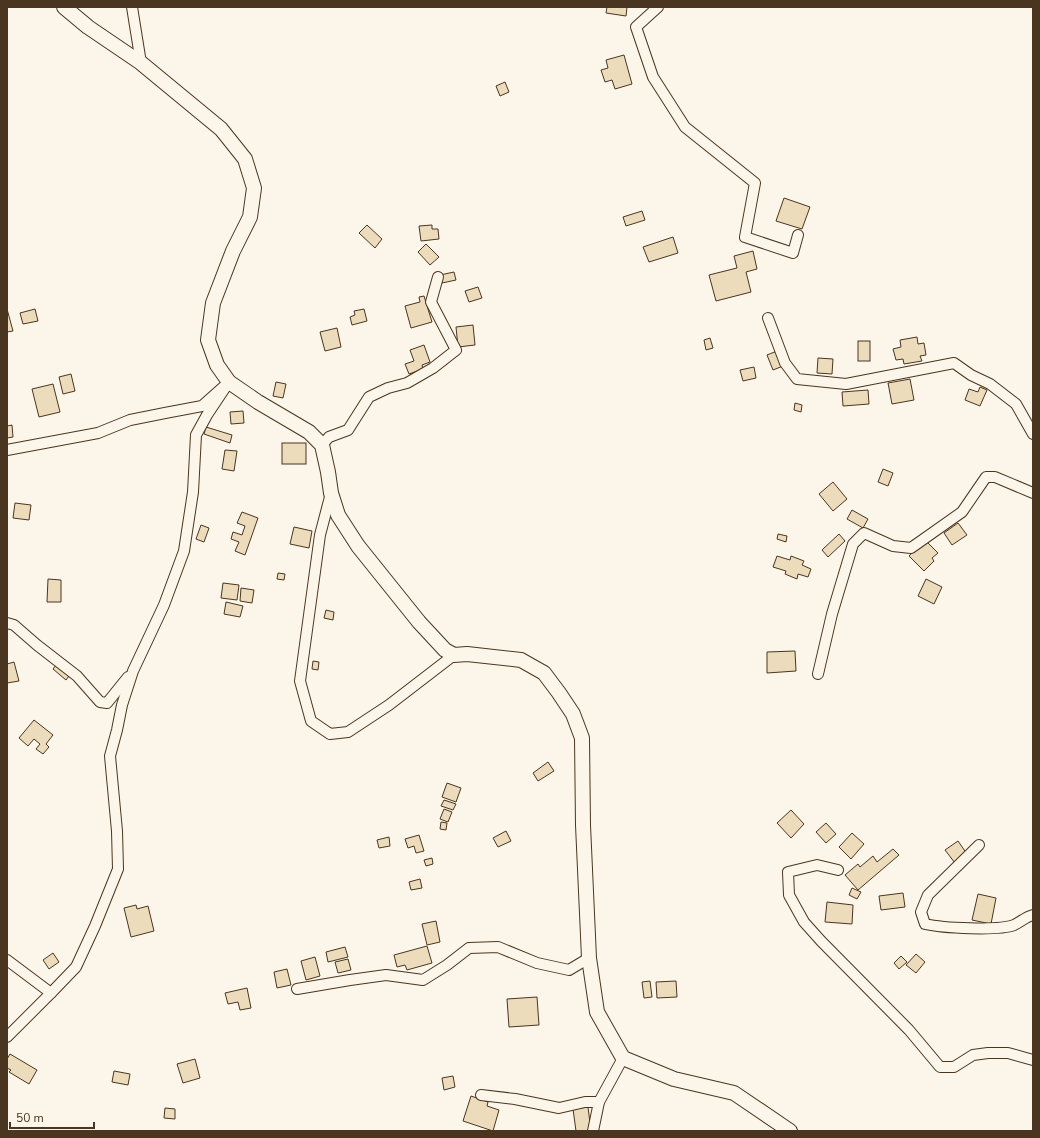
<svg xmlns="http://www.w3.org/2000/svg" width="1040" height="1138" font-family="'Nunito Sans',sans-serif">
<style>
.building{fill:#ecdcbc;stroke:#4a3520}
.lines{fill:none;stroke-linecap:round;stroke-linejoin:round}
.street-casing{stroke:#4a3520;stroke-width:12}
.secondary-casing{stroke:#4a3520;stroke-width:16}
.street{stroke:#fbf6e9;stroke-width:10}
.secondary{stroke:#fbf6e9;stroke-width:14}
</style>
<rect width="100%" height="100%" fill="#fbf6e9"/>
<g class="building">
<polygon points="607,7 627,7 626,16 606,13"/>
<polygon points="624,55 632,84 615,89 612,80 605,82 601,70 608,68 606,60"/>
<polygon points="505,82 509,92 500,96 496,86"/>
<polygon points="784,198 810,207 802,229 776,221"/>
<polygon points="642,211 645,220 626,226 623,217"/>
<polygon points="367,225 382,239 375,248 359,233"/>
<polygon points="432,225 432,229 438,229 439,239 421,241 419,226"/>
<polygon points="673,237 678,253 649,262 643,247"/>
<polygon points="426,244 439,257 430,265 418,252"/>
<polygon points="753,251 757,269 746,272 751,292 716,301 709,275 737,268 734,256"/>
<polygon points="454,272 456,280 442,283 440,275"/>
<polygon points="478,287 482,298 469,302 465,291"/>
<polygon points="424,296 432,322 411,328 405,306 420,302 419,297"/>
<polygon points="7,309 13,331 7,332"/>
<polygon points="35,309 38,321 23,324 20,313"/>
<polygon points="364,309 367,321 352,325 350,317 355,315 354,311"/>
<polygon points="473,325 475,345 458,347 456,327"/>
<polygon points="337,328 341,347 325,351 320,332"/>
<polygon points="917,337 918,344 924,343 926,355 920,356 922,361 904,364 903,359 896,360 893,349 901,347 900,340"/>
<polygon points="710,338 713,348 706,350 704,340"/>
<rect x="858" y="341" width="12" height="20"/>
<polygon points="424,345 430,362 422,365 423,369 409,374 405,364 414,361 410,350"/>
<polygon points="777,351 783,366 773,370 767,355"/>
<polygon points="818,358 833,359 832,374 817,373"/>
<polygon points="754,367 756,378 743,381 740,370"/>
<polygon points="71,374 75,391 63,394 59,377"/>
<polygon points="910,379 914,400 892,404 888,383"/>
<polygon points="276,382 286,384 283,398 273,396"/>
<polygon points="53,384 60,412 39,417 32,389"/>
<polygon points="980,387 987,390 980,406 965,400 969,389 978,392"/>
<polygon points="868,390 869,404 843,406 842,392"/>
<polygon points="795,403 802,405 801,412 794,410"/>
<polygon points="243,411 244,423 231,424 230,412"/>
<polygon points="12,425 13,437 7,438 7,426"/>
<polygon points="206,427 232,435 230,443 204,434"/>
<rect x="282" y="443" width="24" height="21"/>
<polygon points="225,450 237,451 234,471 222,469"/>
<polygon points="883,469 893,473 888,486 878,482"/>
<polygon points="833,482 847,499 833,511 819,494"/>
<polygon points="15,503 31,505 29,520 13,518"/>
<polygon points="852,510 868,519 863,528 847,519"/>
<polygon points="242,512 258,518 245,555 235,551 239,542 231,539 233,532 242,535 245,526 237,523"/>
<polygon points="958,523 967,535 952,545 944,533"/>
<polygon points="201,525 209,528 204,542 196,539"/>
<polygon points="294,527 312,531 309,548 290,544"/>
<polygon points="778,534 787,536 786,542 777,539"/>
<polygon points="839,534 845,541 828,557 822,550"/>
<polygon points="925,540 938,553 932,558 934,561 924,571 909,556"/>
<polygon points="777,556 790,560 791,556 804,561 802,565 811,569 808,577 798,574 797,579 785,574 786,571 773,567"/>
<polygon points="278,573 285,574 284,580 277,579"/>
<polygon points="48,579 61,580 61,602 47,602"/>
<polygon points="926,579 942,587 934,604 918,596"/>
<polygon points="223,583 239,585 237,600 221,598"/>
<polygon points="241,588 254,590 252,603 240,601"/>
<polygon points="226,602 243,606 240,617 224,614"/>
<polygon points="326,610 334,612 333,620 324,618"/>
<polygon points="795,651 796,671 767,673 767,652"/>
<polygon points="313,661 319,662 318,670 312,669"/>
<polygon points="14,662 19,681 7,683 7,664"/>
<polygon points="56,665 69,676 66,680 53,669"/>
<polygon points="34,720 53,735 46,744 49,747 43,754 36,749 40,744 34,739 28,746 19,738"/>
<polygon points="548,762 554,771 538,781 533,773"/>
<polygon points="447,783 461,788 456,802 442,797"/>
<polygon points="444,800 456,804 453,810 441,806"/>
<polygon points="444,809 452,812 448,822 440,819"/>
<polygon points="791,810 804,824 791,838 777,823"/>
<polygon points="441,822 447,823 446,830 440,829"/>
<polygon points="826,823 836,834 826,843 816,832"/>
<polygon points="506,831 511,841 498,847 493,838"/>
<polygon points="852,833 864,844 851,859 839,847"/>
<polygon points="419,835 424,851 416,853 414,846 408,848 405,839"/>
<polygon points="389,837 390,846 379,848 377,840"/>
<polygon points="958,841 967,854 955,863 945,850"/>
<polygon points="893,849 899,855 858,890 845,875 858,864 860,867 873,856 877,862"/>
<polygon points="432,858 433,864 426,866 424,860"/>
<polygon points="420,879 422,888 411,890 409,882"/>
<polygon points="852,888 861,892 857,899 849,895"/>
<polygon points="903,893 905,907 881,910 879,896"/>
<polygon points="978,894 996,898 991,924 972,920"/>
<polygon points="827,902 853,905 852,924 825,922"/>
<polygon points="136,905 137,909 148,906 154,931 131,937 124,908"/>
<polygon points="436,921 440,942 427,945 422,924"/>
<polygon points="427,946 432,963 407,970 405,965 397,967 394,955"/>
<polygon points="345,947 348,957 328,962 326,952"/>
<polygon points="53,953 59,962 49,969 43,960"/>
<polygon points="916,954 925,962 916,973 906,965"/>
<polygon points="901,956 907,962 899,969 894,963"/>
<polygon points="315,957 320,976 306,980 301,961"/>
<polygon points="348,959 351,970 338,973 335,962"/>
<polygon points="287,969 291,985 277,988 274,972"/>
<polygon points="650,981 652,997 644,998 642,982"/>
<polygon points="676,981 677,997 657,998 656,982"/>
<polygon points="247,988 251,1008 240,1010 238,1002 228,1004 225,993"/>
<polygon points="537,997 539,1025 509,1027 507,999"/>
<polygon points="10,1054 37,1070 29,1084 9,1072 11,1070 7,1068 7,1059"/>
<polygon points="195,1059 200,1078 183,1083 177,1064"/>
<polygon points="114,1071 130,1074 128,1085 112,1082"/>
<polygon points="453,1076 455,1087 444,1090 442,1078"/>
<polygon points="471,1096 488,1102 487,1106 499,1110 493,1131 463,1121"/>
<polygon points="588,1107 591,1131 576,1131 573,1109"/>
<polygon points="165,1108 175,1109 175,1119 164,1118"/>
</g>
<g class="lines">
<g class="street-casing">
<g id="street">
<polyline points="132,7 141,63"/>
<polyline points="658,7 636,27 653,77 685,127 755,183 745,237 793,253 798,235"/>
<polyline points="768,318 785,363 797,379 846,384 954,363 971,375 990,384 1016,404 1033,434"/>
<polyline points="322,445 329,437 348,430 369,397 388,388 407,383 433,368 456,350 431,302 438,277"/>
<polyline points="7,450 98,433 130,420 165,413 202,406 229,382 207,415 196,435 193,492 184,551 164,605 133,671 122,705 117,730 110,756 117,831 118,869 95,926 76,967 51,993 7,960"/>
<polyline points="331,493 320,535 300,681 311,721 330,734 348,732 389,705 454,655"/>
<polyline points="7,623 14,625 37,645 77,676 100,702 107,703 128,677"/>
<polyline points="818,674 832,614 853,544 864,533 893,546 911,548 962,512 986,477 995,477 1033,493"/>
<path d="M979 845 928 895 921 912 925 924C942 928 999 931 1014 925 1021 922 1025 917 1033 915"/>
<polyline points="838,870 817,865 788,872 789,895 804,922 821,941 909,1030 940,1067 954,1067 973,1055 988,1053 1008,1053 1033,1060"/>
<polyline points="297,989 350,980 386,975 423,980 447,965 469,948 498,947 537,963 569,970 589,958"/>
<polyline points="7,1037 51,993"/>
<polyline points="481,1095 515,1099 559,1108 585,1102 599,1102"/>
<polyline points="593,1131 599,1102 623,1058"/>
</g>
</g>
<g class="secondary-casing">
<polyline id="secondary" points="64,7 88,27 141,63 221,129 245,159 254,188 250,217 233,251 213,303 208,340 217,365 229,382 258,402 309,432 322,445 328,472 331,493 338,515 358,546 419,622 445,650 454,655 467,654 521,660 544,673 559,693 573,714 582,738 583,825 589,958 597,1012 623,1058 674,1079 734,1093 790,1131"/>
</g>
<use href="#street" class="street"/>
<use href="#secondary" class="secondary"/>
</g>
<rect width="1040" height="1138" fill="none" stroke="#4a3520" stroke-width="16"/>
<path d="M10 1122v6h84v-6" fill="none" stroke="#4a3520" stroke-width="2"/>
<text x="16" y="1122" font-size="12" fill="#4a3520" stroke="#fbf6e9" stroke-width="3" paint-order="stroke">50 m</text>
</svg>
